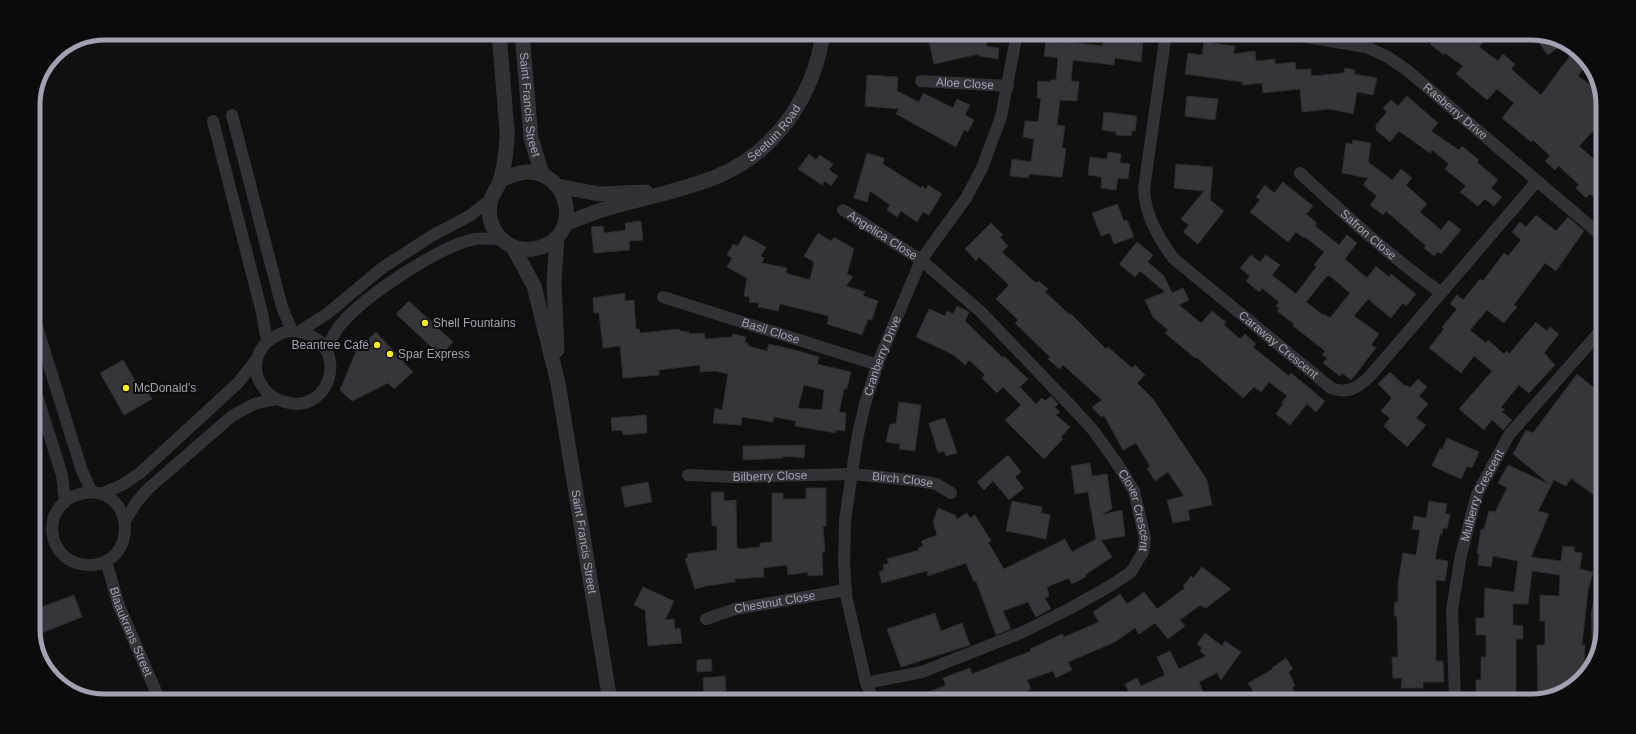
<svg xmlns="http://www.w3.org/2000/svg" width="1636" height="734" font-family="Arial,sans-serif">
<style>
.building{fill:#363539;stroke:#2b2a2d;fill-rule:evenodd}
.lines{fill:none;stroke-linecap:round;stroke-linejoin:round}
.minor{stroke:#323136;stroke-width:12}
.tertiary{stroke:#323136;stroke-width:15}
.poi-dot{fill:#f4ee25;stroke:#0b0b0c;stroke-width:1.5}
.labels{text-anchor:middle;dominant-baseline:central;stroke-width:4;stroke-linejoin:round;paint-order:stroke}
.street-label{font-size:12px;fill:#a1a1b2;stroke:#0b0b0c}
.poi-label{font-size:12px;fill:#a1a1b2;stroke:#0b0b0c;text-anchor:start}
.rim{fill:none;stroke:#a1a1b2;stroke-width:5}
</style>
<rect width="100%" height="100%" fill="#101011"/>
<g class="building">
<polygon points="927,33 988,33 986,46 999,48 998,59 979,56 979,54 934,64"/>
<polygon points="1064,33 1079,33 1078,43 1102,46 1103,38 1115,39 1116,34 1127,35 1127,39 1143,41 1141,62 1115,58 1114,65 1073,60 1071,81 1079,82 1077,101 1060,100 1057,125 1065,126 1062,148 1066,149 1062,177 1029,174 1028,178 1010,176 1012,159 1031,162 1034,139 1023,137 1025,121 1038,122 1041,98 1037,98 1038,81 1050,82 1050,80 1056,80 1058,58 1044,56 1046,41 1058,42 1058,40 1063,41"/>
<polygon points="1439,33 1490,33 1479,47 1498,61 1503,54 1515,64 1511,69 1541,95 1572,53 1587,63 1578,76 1600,92 1603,101 1603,124 1596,132 1594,130 1579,146 1603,167 1603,205 1590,194 1586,198 1576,188 1579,185 1559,166 1555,170 1545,161 1550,156 1533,140 1531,142 1502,118 1514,103 1497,89 1487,100 1456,74 1463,66 1445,53 1444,55 1430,44"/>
<polygon points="1532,33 1559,39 1564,43 1548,55"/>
<polygon points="1204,42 1235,46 1233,54 1255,51 1256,61 1275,59 1275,64 1295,62 1296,70 1311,69 1311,76 1344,73 1345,68 1355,70 1354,74 1377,78 1373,95 1357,92 1353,114 1330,109 1302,112 1300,89 1263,93 1262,83 1243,85 1242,82 1185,74 1188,53 1202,55"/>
<polygon points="867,75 898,77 897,91 919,102 923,93 953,108 957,99 970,105 965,115 974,120 968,132 964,130 956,147 896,114 899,109 865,106"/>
<polygon points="1187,96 1218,99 1215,120 1185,116"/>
<polygon points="1407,96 1438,123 1431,131 1459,150 1462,146 1479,160 1477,162 1498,180 1491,188 1502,197 1494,206 1485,199 1478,206 1460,192 1466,186 1445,169 1449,164 1432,150 1430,153 1399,131 1390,142 1376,130 1376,125 1387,112 1383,108 1391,100 1398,106"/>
<polygon points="1104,112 1137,116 1135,131 1132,131 1131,136 1116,135 1116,132 1102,130"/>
<polygon points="1353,140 1371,143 1368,162 1392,180 1401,169 1412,178 1406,185 1427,204 1420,212 1441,230 1449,220 1461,230 1441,254 1438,252 1434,256 1424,248 1426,246 1386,211 1383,215 1370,205 1377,196 1363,185 1368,178 1342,173 1346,143 1352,144"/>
<polygon points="1108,152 1121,154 1120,163 1130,164 1128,179 1118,178 1116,190 1101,188 1102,177 1088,175 1090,157 1107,159"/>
<polygon points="867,153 884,158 883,164 921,188 922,186 926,189 928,185 942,194 929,215 923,212 917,222 901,211 897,217 887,210 890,205 870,191 867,202 854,198"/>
<polygon points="809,154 816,160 820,155 833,164 829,170 838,176 831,186 825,181 822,185 798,169"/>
<polygon points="1176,164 1213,167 1210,200 1224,211 1198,244 1183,232 1189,225 1181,219 1204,191 1174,188"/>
<path d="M1283 182 1313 206 1306 214 1317 223 1315 226 1339 245 1347 235 1357 243 1345 259 1367 278 1376 266 1389 277 1391 274 1416 294 1406 306 1403 303 1391 318 1368 299 1354 316 1379 334 1371 345 1376 348 1351 380 1342 373 1340 376 1323 363 1327 358 1322 355 1325 351 1293 326 1294 324 1277 311 1279 308 1276 306 1279 302 1262 288 1259 292 1246 281 1250 276 1240 268 1251 255 1260 262 1266 255 1280 265 1272 275 1296 294 1316 267 1314 265 1324 252 1305 237 1304 238 1296 232 1288 242 1250 212 1260 200 1256 197 1265 185 1274 193ZM1327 276H1330L1350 293 1330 318 1324 314 1323 315 1306 302Z"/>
<polygon points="1117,204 1124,221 1127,220 1134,237 1114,244 1110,233 1101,236 1092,213"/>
<polygon points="1536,215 1556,231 1568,217 1584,231 1556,271 1545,263 1514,305 1517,307 1504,323 1487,310 1470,330 1486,343 1488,340 1504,354 1507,351 1509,354 1536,322 1547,331 1550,327 1559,334 1544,353 1555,365 1529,393 1519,385 1501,407 1505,410 1502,412 1512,420 1503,430 1492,420 1484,430 1459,409 1492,371 1474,356 1461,373 1429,348 1444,329 1442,327 1457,309 1450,304 1457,295 1463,300 1480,279 1483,281 1504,253 1508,256 1521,240 1512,232 1520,222 1526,227"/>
<polygon points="641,221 643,240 629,241 630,250 594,253 591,227 603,226 604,233 626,230 625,223"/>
<polygon points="991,223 1003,235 1000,237 1008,246 1002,252 1036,283 1039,281 1048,289 1045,292 1070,315 1071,314 1106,349 1108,347 1132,368 1135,365 1145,375 1137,383 1153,399 1207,480 1212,505 1188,510 1190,520 1173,523 1167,500 1184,496 1168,472 1155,481 1147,468 1150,466 1136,443 1123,450 1104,415 1101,417 1092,407 1102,400 1063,365 1059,369 1048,359 1050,357 1015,323 1018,320 996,299 1009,285 979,257 976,261 965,249"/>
<polygon points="818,233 831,241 834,237 854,249 847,274 853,277 846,286 865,292 863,296 878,301 872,320 868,319 862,335 827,324 829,316 780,304 778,311 758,307 759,303 749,302 750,297 744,296 747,278 727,267 732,258 727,255 733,244 738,246 744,235 766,247 761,256 764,258 762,263 787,268 786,273 810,280 814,262 804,256"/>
<polygon points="1137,242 1153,255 1148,262 1164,276 1172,293 1183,288 1189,300 1179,305 1201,323 1212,311 1226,322 1224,325 1240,339 1245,334 1256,344 1253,347 1289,376 1291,373 1325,401 1316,412 1307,404 1290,425 1276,414 1283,404 1281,403 1287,396 1269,382 1261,392 1254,387 1243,398 1196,357 1195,358 1165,333 1168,330 1153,317 1145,300 1165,292 1140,271 1135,277 1119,264"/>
<path d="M625 293V301L634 300 636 329H639L640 333 679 329 680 331 689 332 690 334 704 333 705 339 732 337 733 334 746 337 745 343H748V346L767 351 769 344 795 350 819 357 817 364 851 372 847 389H844L839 412 846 413 845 431 836 430V433L795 426 796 421 774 417 773 422 742 417 741 425 713 423 715 408 722 410 728 374 716 371 700 372V365L659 370V375L623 378 620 346 603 348 599 313H594L593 298ZM804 385 824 390 822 410 798 408Z"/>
<polygon points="409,301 453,342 441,356 396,314"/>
<polygon points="957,306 969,312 965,321 1003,358 1004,356 1028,379 1020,387 1036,404 1042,398 1045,401 1051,396 1058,404 1055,407 1060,412 1056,415 1070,427 1061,437 1063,439 1044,459 1005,420 1021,405 1003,387 997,393 982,378 985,375 969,360 965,365 954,355 916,337 929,309 945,316 947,311 953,314"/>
<polygon points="376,332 413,372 394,389 388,383 352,401 340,390 357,349"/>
<polygon points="123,360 140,389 145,386 152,399 124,415 100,373"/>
<polygon points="1390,372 1405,386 1406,385 1410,388 1418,379 1427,387 1419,396 1428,404 1416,418 1426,425 1407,447 1384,426 1390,418 1381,411 1392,398 1378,384"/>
<polygon points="1577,374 1593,387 1603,376 1603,502 1571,478 1566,486 1554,480 1538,511 1549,514 1531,557 1561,561 1563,546 1575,547 1574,552 1582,553 1580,569 1593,572 1588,590 1582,645 1585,645 1584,673 1571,689 1538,699 1537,645 1545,645 1545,621 1540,621 1540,595 1559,596 1560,575 1532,571 1528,604 1513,604 1513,625 1523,626 1523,639 1516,639 1516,701 1476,701 1476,680 1481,680 1481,657 1486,657 1486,635 1476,635 1476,618 1484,618 1485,588 1514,592 1518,561 1493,556 1491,567 1478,565 1479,554 1477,553 1481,529 1484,529 1489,511 1495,512 1507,488 1498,483 1508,465 1549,484 1513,454 1526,430 1533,433"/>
<polygon points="899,402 921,405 915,451 899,449 900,444 886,442 890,424 896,424"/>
<polygon points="646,415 647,433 623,435 622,430 612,431 611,418"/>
<polygon points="945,418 957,453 946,456 944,451 938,453 929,423"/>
<polygon points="1447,438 1479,452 1472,468 1467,466 1461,479 1432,466 1440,448 1442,450"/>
<polygon points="805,445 804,458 783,456 783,458 743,460 743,446"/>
<polygon points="1008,455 1021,472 1015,477 1024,488 1009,500 993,481 984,490 977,482"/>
<polygon points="1090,463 1092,476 1107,474 1112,509 1101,515 1122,510 1125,536 1101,540 1112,557 1085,575 1086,577 1072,584 1069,578 1047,587 1049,596 1045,598 1051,609 1036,617 1028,602 1003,611 1011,629 996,635 976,581 974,582 966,563 928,576 927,571 882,583 879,572 884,570 883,565 889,563 887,559 919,550 918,548 923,546 921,541 937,535 933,522 938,508 955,515 957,519 967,513 970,518 975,515 991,541 988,542 1004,569 1065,539 1072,552 1096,539 1088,492 1075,494 1071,466"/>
<polygon points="648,482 652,502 625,507 621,487"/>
<polygon points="806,488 826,488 826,526 823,526 825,552 822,553 823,575 808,576 808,572 788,575 787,565 763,568 764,577 735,579 735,582 706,586 695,589 685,559 688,557 687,554 717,550 717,526 712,526 711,492 724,492 724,501 736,500 737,548 740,549 760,547 760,543 772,542 772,493 783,493 783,499 806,499"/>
<polygon points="1012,501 1042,507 1041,513 1050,515 1046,539 1006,531"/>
<polygon points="1429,501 1447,504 1445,514 1450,514 1447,529 1443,528 1442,534 1440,534 1435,559 1448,561 1445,581 1436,580 1436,661 1443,661 1444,682 1423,682 1423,688 1401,688 1402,678 1393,678 1392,657 1398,657 1397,616 1394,616 1395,602 1398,602 1398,582 1403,553 1416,555 1420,530 1412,529 1414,516 1426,518"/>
<polygon points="1202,567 1231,589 1206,608 1200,605 1180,620 1185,626 1168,639 1155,623 1139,634 1135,628 1115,642 1068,662 1072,670 1056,678 1053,671 1027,680 1031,689 1023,694 1002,701 906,701 946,685 943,678 970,668 972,674 1031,651 1030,649 1062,634 1064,637 1099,622 1093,612 1120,594 1127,604 1144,592 1157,609 1185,588 1183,586 1191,576 1193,578"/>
<polygon points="643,587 674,601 665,620 674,619 675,629 680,628 682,643 648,646 645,610 634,605"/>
<polygon points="74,595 82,617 34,636 33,610"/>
<polygon points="935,613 941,631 962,623 970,645 901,667 887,629"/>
<polygon points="1205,633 1222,646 1225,641 1241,652 1221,680 1217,673 1199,682 1204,694 1186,701 1133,701 1125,684 1137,678 1141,686 1165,675 1157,657 1170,651 1179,669 1206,656 1200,651 1202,648 1197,644"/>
<polygon points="1286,658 1293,669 1289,672 1295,686 1292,688 1299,701 1259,701 1248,683 1273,669 1272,668"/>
<polygon points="711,659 712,671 697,672 697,660"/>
<polygon points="725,676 726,691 723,691 723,701 712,701 711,697 704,697 703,678"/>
</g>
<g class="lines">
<g class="minor">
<path id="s1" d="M1166 33 1144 189C1145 215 1158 237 1173 258L1331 388C1348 395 1359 387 1371 375L1537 181"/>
<path id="s2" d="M1283 33 1366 47 1388 57 1408 71 1603 237"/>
<path id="s3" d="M921 81 1008 86"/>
<polyline points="232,115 282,307 292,331"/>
<polyline points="213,121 262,313 267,341"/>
<path id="s4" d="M1300 173C1345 215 1390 256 1440 292"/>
<path id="s5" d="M843 210 921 260 981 312 1068 403 1093 430 1116 462 1134 491 1145 538 1143 552 1131 572 1110 586 1069 609 1023 632 922 672 866 683"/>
<path id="s6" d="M663 297 878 365"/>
<polyline points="33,314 82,471 92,492"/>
<path d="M288 331C354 332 335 417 285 402 278 400 271 397 266 391 245 366 259 340 288 331Z"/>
<polyline points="300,331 328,313 382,268 430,237 471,215 491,199"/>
<path d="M327 348C331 340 335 331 341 324 365 296 439 246 475 239 483 238 492 239 500 239"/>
<polyline points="33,383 62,475 65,501"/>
<path id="s7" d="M688 475 733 477 852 474 920 481 936 484 951 493"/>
<path d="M92 492C136 495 136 562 92 565 44 568 34 496 92 492Z"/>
<polyline points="103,493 122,485 140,473 238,383 256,360"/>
<polyline points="125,521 136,503 149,488 232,416 254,404 277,399"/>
<path id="s8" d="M106 561 119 606 160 701"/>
<path id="s9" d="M706 619 735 609 846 590"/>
<polyline points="1598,652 1597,613 1603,584"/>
<path id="s10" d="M874 701 866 683 846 595 844 563 845 520 857 439 865 404 879 360 921 260 966 198 982 168 1001 117 1017 33"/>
<path id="s11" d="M1455 701 1452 610 1461 555 1477 494 1509 435 1603 328"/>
</g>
<g class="tertiary">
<path d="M499 33C501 57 503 81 505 106 505 116 508 128 507 139 506 152 504 169 500 181 498 187 493 193 491 200 486 217 493 235 508 244 520 251 534 251 546 245 582 229 567 173 529 172 519 171 509 177 500 180"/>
<path id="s12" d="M522 33 531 138 542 174"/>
<polyline points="558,186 599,194 646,192"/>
<path id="s13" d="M565 224C578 219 591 213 605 209 642 198 682 191 718 176 777 151 814 95 823 33"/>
<path id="s14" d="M513 247 534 286 558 383 610 701"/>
<polyline points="557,350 554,281 557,238"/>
</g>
</g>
<g class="poi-dot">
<circle cx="425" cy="323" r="4"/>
<circle cx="377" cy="345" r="4"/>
<circle cx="390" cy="354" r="4"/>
<circle cx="126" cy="388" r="4"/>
</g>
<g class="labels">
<g class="street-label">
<text stroke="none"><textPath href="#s3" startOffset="44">Aloe Close</textPath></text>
<text stroke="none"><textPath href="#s12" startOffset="72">Saint Francis Street</textPath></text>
<text stroke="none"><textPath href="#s2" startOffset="195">Rasberry Drive</textPath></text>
<text stroke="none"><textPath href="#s13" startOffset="232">Seetuin Road</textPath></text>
<text stroke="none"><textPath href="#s5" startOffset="47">Angelica Close</textPath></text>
<text stroke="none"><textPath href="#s4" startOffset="92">Safron Close</textPath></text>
<text stroke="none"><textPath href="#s6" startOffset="113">Basil Close</textPath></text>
<text stroke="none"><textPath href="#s1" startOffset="370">Caraway Crescent</textPath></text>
<text stroke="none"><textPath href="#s10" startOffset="354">Cranberry Drive</textPath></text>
<text stroke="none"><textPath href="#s7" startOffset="82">Bilberry Close</textPath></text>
<text stroke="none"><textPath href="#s7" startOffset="215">Birch Close</textPath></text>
<text stroke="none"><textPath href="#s11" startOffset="210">Mulberry Crescent</textPath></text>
<text stroke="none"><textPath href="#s5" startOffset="427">Clover Crescent</textPath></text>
<text stroke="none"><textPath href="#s14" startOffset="305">Saint Francis Street</textPath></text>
<text stroke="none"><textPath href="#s9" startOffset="71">Chestnut Close</textPath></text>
<text stroke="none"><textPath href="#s8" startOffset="75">Blaaukrans Street</textPath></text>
</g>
<g class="poi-label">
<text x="433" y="323">Shell Fountains</text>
<text x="369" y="345" text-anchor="end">Beantree Café</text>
<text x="398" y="354">Spar Express</text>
<text x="134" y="388">McDonald's</text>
</g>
</g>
<path d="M0 0H1636V734H0ZM105 40H1531A65 65 0 0 1 1596 105V629A65 65 0 0 1 1531 694H105A65 65 0 0 1 40 629V105A65 65 0 0 1 105 40Z" fill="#0b0b0c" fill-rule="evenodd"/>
<path class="rim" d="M105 40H1531A65 65 0 0 1 1596 105V629A65 65 0 0 1 1531 694H105A65 65 0 0 1 40 629V105A65 65 0 0 1 105 40Z"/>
</svg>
